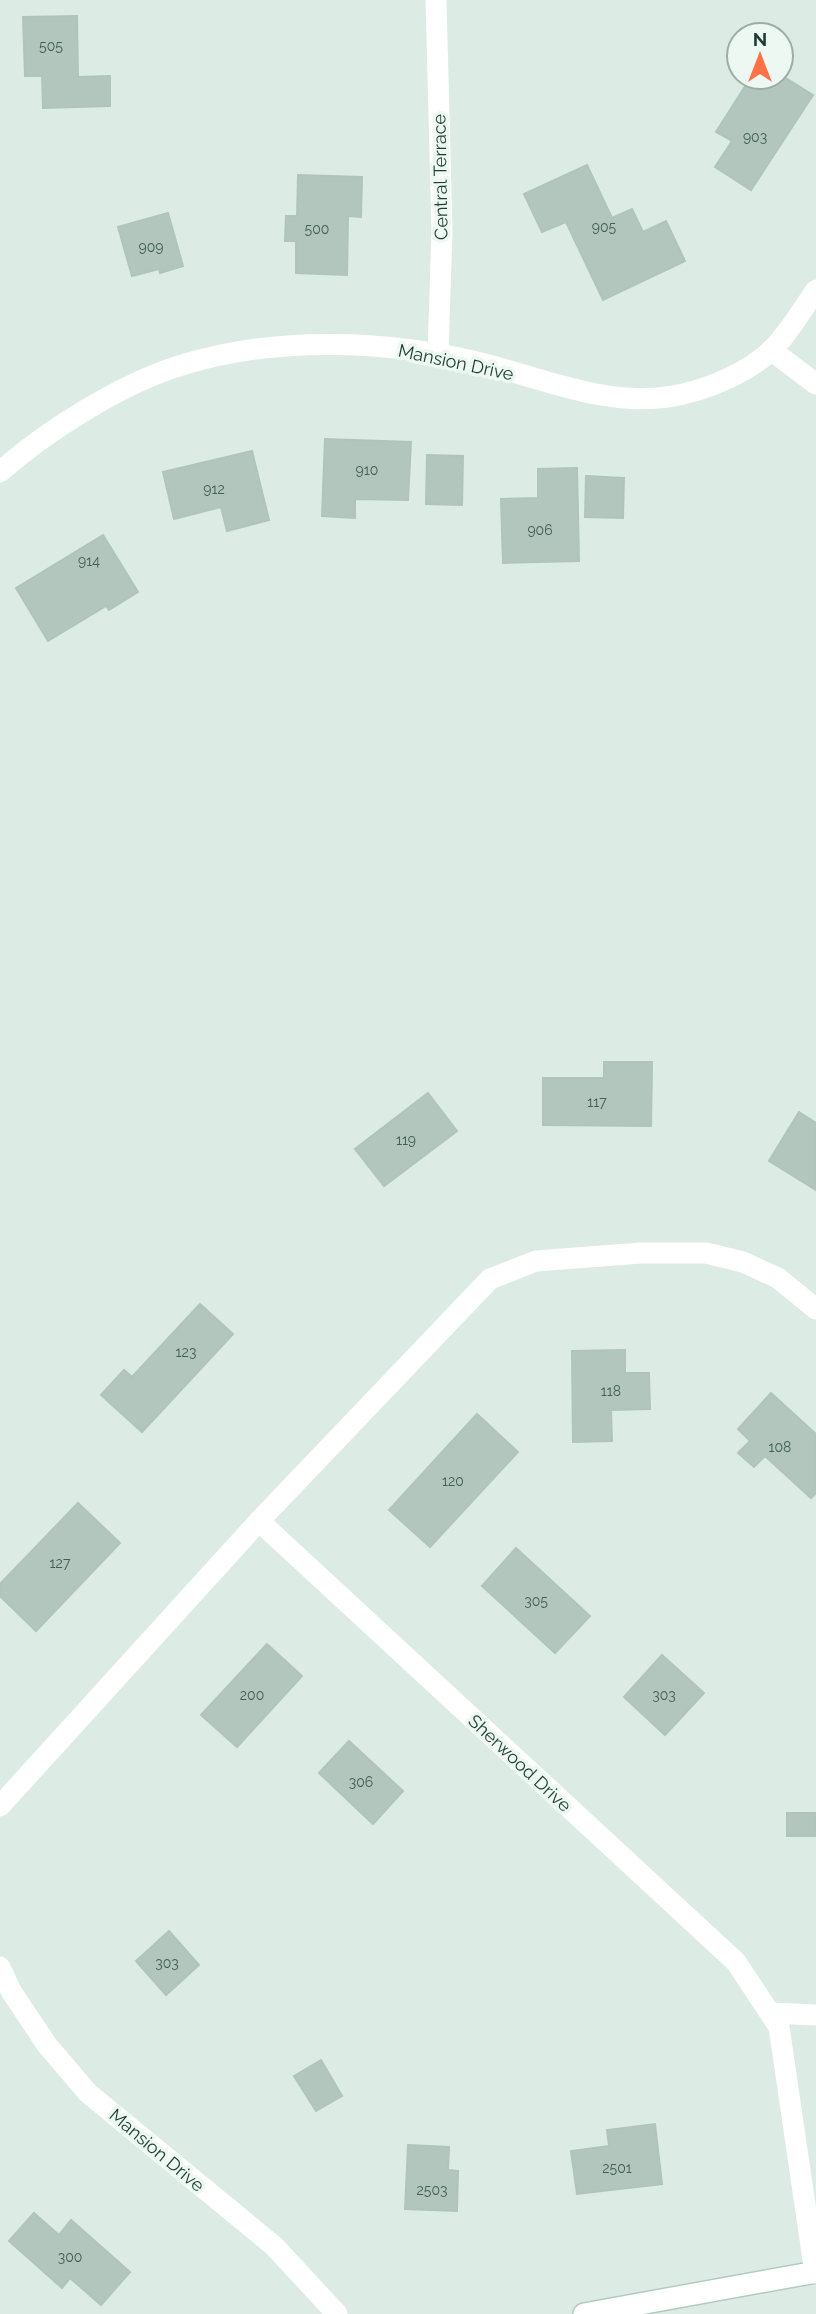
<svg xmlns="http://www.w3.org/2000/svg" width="816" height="2314" font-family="Raleway,sans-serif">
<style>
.building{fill:#b2c6be;stroke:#afc5bc;stroke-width:2}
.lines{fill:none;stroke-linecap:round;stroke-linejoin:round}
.secondary-casing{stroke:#afccc1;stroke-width:24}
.street{stroke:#fff;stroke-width:21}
.secondary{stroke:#fff;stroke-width:21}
.labels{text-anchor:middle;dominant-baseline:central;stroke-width:7;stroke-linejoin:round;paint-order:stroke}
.number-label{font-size:14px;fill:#425e56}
.street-label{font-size:18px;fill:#1d3c33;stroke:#eef8f3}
</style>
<rect width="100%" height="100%" fill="#ddebe5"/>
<g class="building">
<polygon points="77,16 78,77 110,76 110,106 43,108 42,76 25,76 23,17"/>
<polygon points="781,75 813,95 751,190 715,167 732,141 716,132 751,77"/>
<polygon points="587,165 612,218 632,209 643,232 666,221 685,261 603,300 566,222 542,232 524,194"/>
<polygon points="298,175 362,177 361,217 348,216 347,275 296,273 296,241 285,241 286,216 297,216"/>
<polygon points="168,213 183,266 160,273 159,269 132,276 118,227"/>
<polygon points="325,439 411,442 408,500 355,499 355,518 322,516"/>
<polygon points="252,451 269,520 227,531 221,507 174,519 163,472"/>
<polygon points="427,455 463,456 462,505 426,504"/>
<polygon points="577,468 579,561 503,563 501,499 538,498 538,469"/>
<polygon points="586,476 624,478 623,518 585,517"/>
<polygon points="103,535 138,592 109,610 106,606 48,641 16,588"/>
<polygon points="604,1062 652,1062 651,1126 543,1125 543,1078 604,1078"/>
<polygon points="428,1093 457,1131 384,1186 355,1149"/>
<polygon points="799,1112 816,1123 816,1190 769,1161"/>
<polygon points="200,1304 233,1334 142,1432 101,1395 124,1370 132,1377"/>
<polygon points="625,1350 625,1373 649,1373 650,1409 611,1410 612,1441 573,1442 572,1351"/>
<polygon points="771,1393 816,1434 816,1493 811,1498 765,1456 754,1467 738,1453 750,1441 738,1429"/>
<polygon points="477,1414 518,1452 430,1547 389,1510"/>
<polygon points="78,1503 120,1543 36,1631 0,1596 0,1584"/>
<polygon points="516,1548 590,1616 555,1653 482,1586"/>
<polygon points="267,1644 302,1676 237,1747 201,1715"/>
<polygon points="662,1655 704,1693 665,1735 624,1697"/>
<polygon points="349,1741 403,1791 373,1824 319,1773"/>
<rect x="787" y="1813" width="29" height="23"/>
<polygon points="169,1931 199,1965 166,1995 136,1961"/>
<polygon points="321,2060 342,2096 316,2111 294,2076"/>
<polygon points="655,2124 662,2184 577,2194 571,2151 609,2146 607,2130"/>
<polygon points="408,2145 449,2147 448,2170 458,2171 457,2211 405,2209"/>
<polygon points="34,2213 59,2235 71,2220 130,2272 101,2305 70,2278 62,2288 9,2241"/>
</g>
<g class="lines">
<g class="secondary-casing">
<polyline id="secondary" points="584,2314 816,2272"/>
</g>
<g class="street">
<polyline points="436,0 442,231 438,354"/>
<polyline points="771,350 816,384"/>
<path d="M0 472C46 431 122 383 182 365 275 336 387 340 481 363 540 378 605 406 667 397 704 392 755 371 779 342 793 326 804 307 816 290"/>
<polyline points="259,1521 736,1962 779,2027 815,2273"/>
<polyline points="0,1806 259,1521 490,1279 536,1261 641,1253 706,1253 743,1262 778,1278 816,1309"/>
<polyline points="0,1967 11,1991 47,2045 88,2093 274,2246 337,2314"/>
<polyline points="772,2013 816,2015"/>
</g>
<use href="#secondary" class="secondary"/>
</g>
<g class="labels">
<g class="number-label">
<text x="51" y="46">505</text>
<text x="755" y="137">903</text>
<text x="604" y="227">905</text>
<text x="317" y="229">500</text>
<text x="151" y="247">909</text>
<text x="367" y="470">910</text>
<text x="214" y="489">912</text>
<text x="540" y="530">906</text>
<text x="89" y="561">914</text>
<text x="597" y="1102">117</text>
<text x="406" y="1140">119</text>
<text x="186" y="1352">123</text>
<text x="611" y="1391">118</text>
<text x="780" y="1447">108</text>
<text x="453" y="1481">120</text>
<text x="60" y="1563">127</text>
<text x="536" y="1601">305</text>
<text x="252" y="1695">200</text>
<text x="664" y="1695">303</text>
<text x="361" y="1782">306</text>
<text x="167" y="1963">303</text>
<text x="617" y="2168">2501</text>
<text x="432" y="2190">2503</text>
<text x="70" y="2257">300</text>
</g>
<g class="street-label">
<text transform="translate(440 177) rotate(-91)">Central Terrace</text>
<text transform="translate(456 362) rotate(12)">Mansion Drive</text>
<text transform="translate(520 1763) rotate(43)">Sherwood Drive</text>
<text transform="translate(157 2150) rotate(40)">Mansion Drive</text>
</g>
</g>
<g transform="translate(760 56)"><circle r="33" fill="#eef8f3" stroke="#9aada6" stroke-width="2"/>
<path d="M0-5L12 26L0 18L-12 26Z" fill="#ff7247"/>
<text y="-10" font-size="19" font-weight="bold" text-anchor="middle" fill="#1d3c33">N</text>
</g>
</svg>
